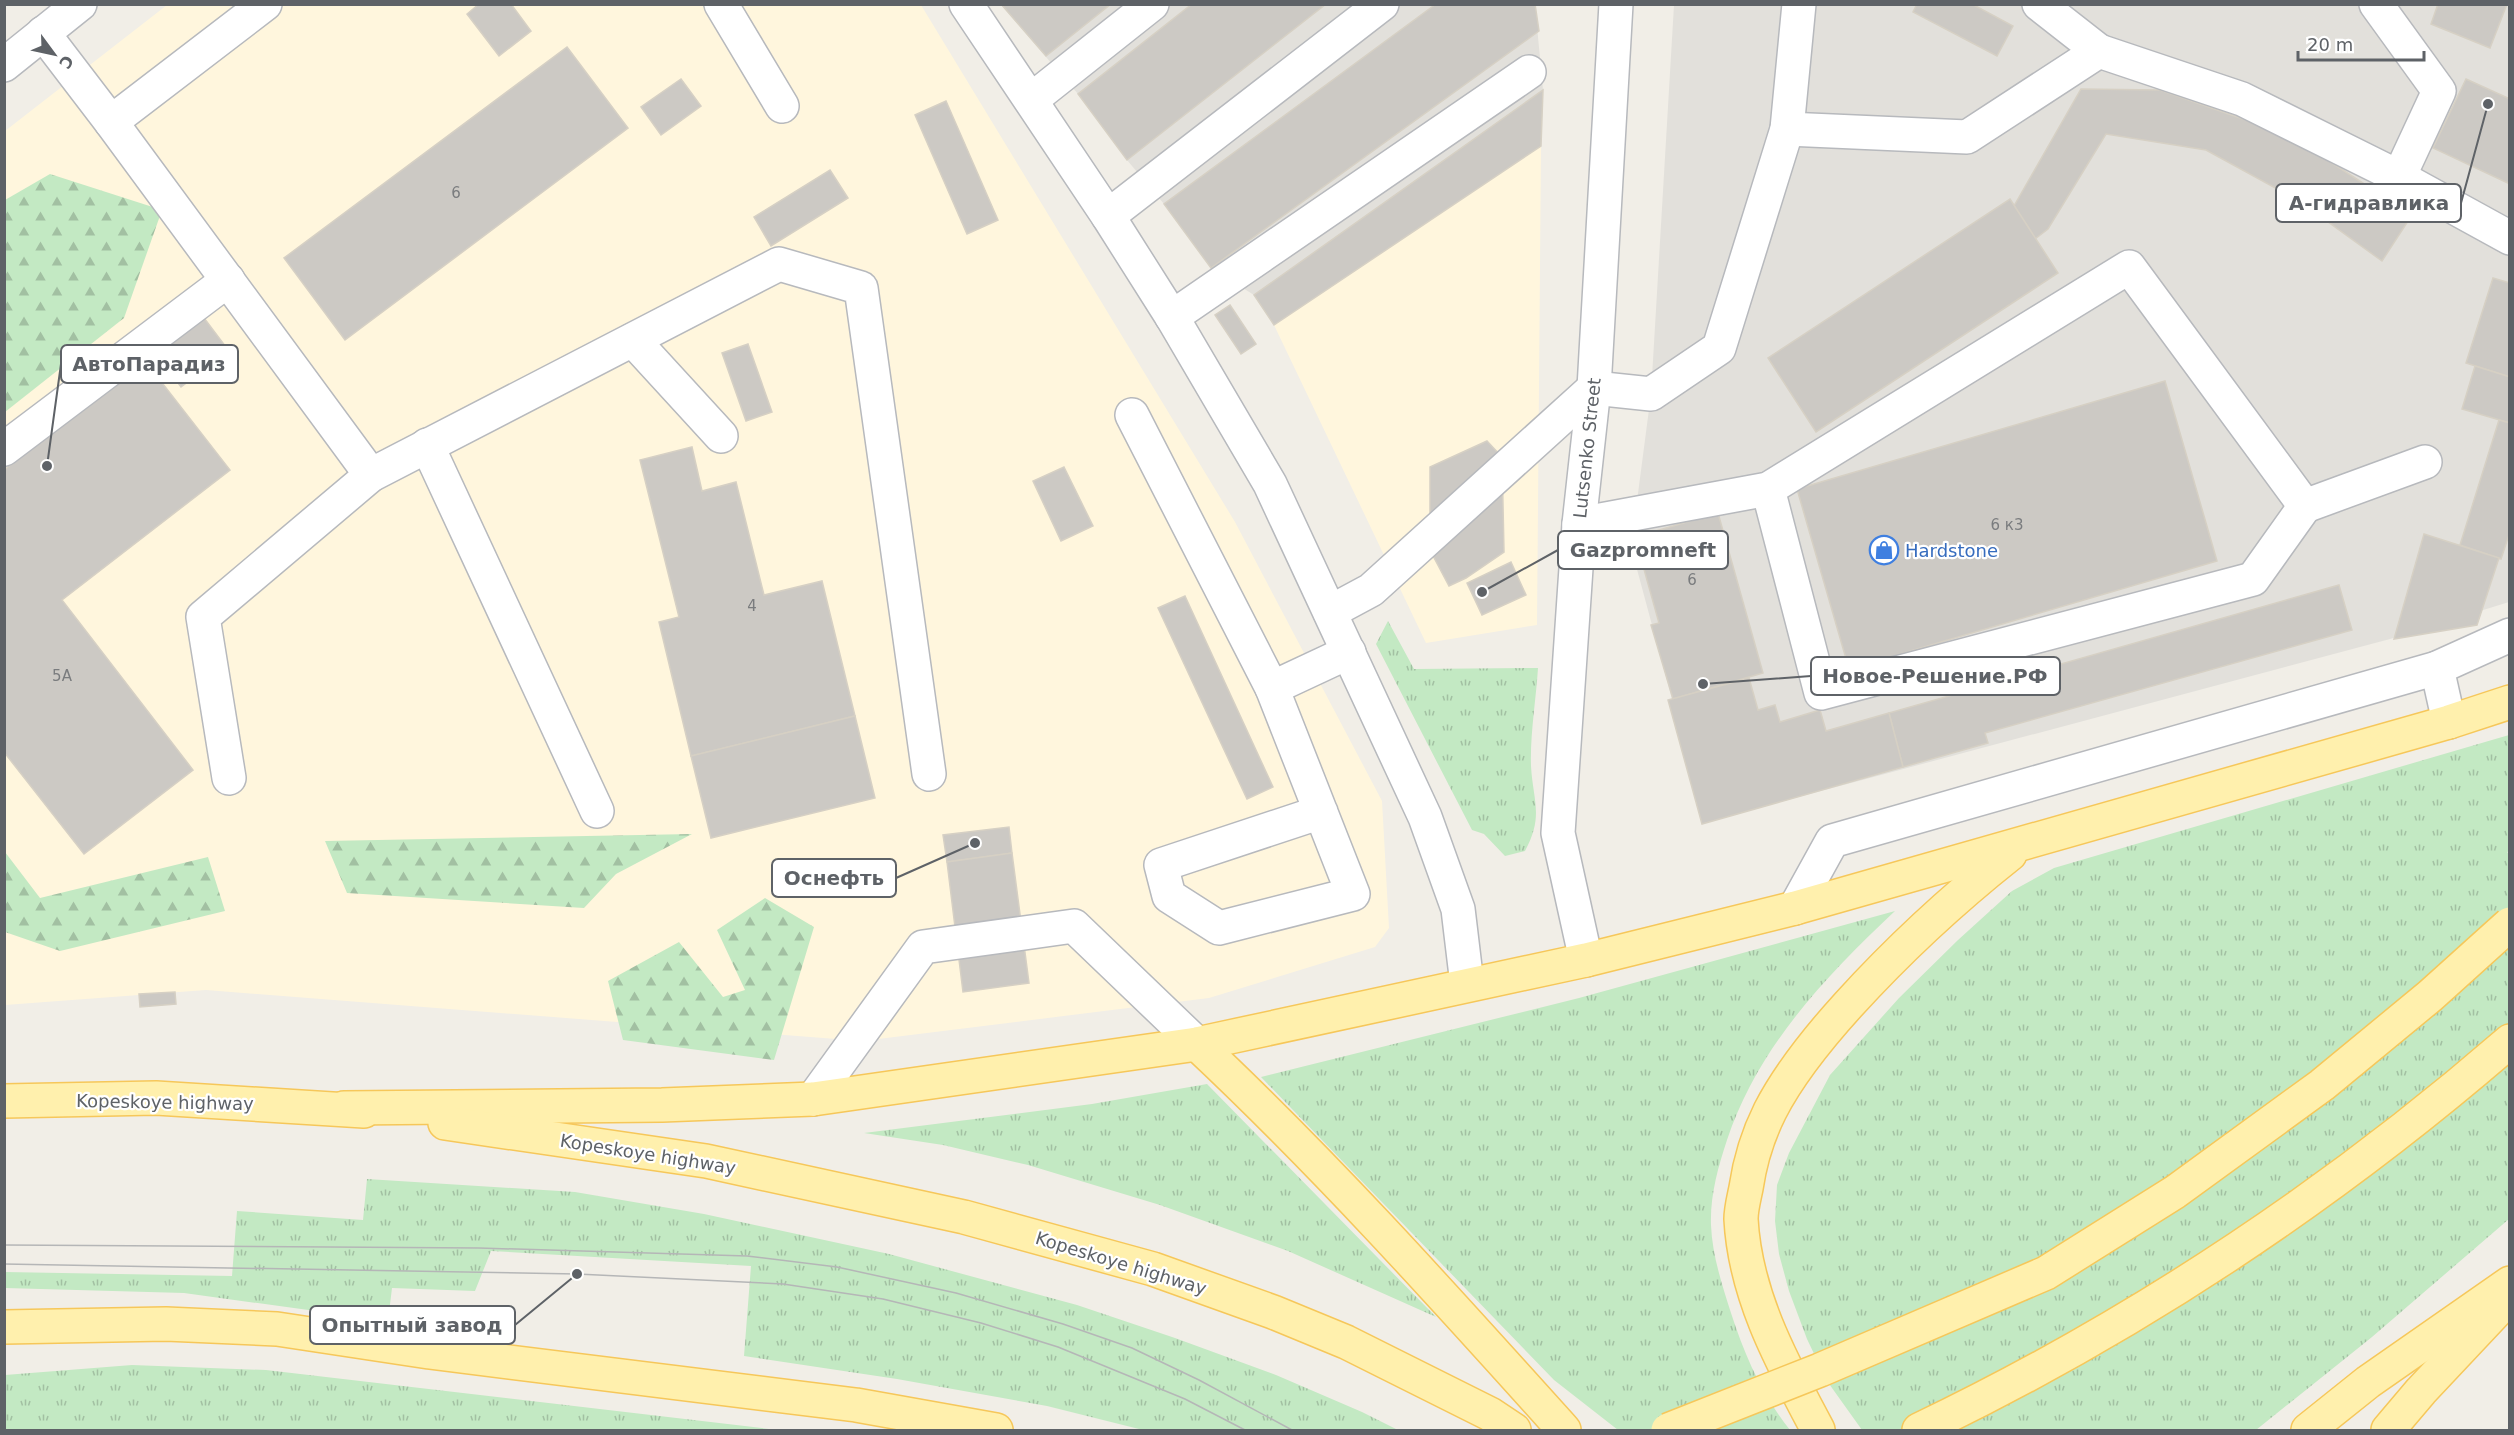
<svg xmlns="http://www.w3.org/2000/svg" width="2514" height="1435" font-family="'DejaVu Sans',sans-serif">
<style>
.commercial{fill:#fff6dd}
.industrial{fill:#e2e0db}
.grass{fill:url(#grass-tufts)}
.forest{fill:url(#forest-firs)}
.building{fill:#ccc9c4;stroke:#d6d0c4;stroke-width:1.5}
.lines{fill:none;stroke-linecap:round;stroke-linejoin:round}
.minor-casing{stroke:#b7b9bd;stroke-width:36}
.major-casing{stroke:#f6c75a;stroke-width:36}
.minor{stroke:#fff;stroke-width:33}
.major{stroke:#fff0ad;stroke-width:33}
.tram{stroke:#b5b6b7;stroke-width:1.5}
.major-bridge-casing{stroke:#f6c75a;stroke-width:36;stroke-linecap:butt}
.major-bridge{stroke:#fff0ad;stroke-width:33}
.labels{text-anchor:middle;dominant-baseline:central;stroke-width:4.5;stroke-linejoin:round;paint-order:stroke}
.number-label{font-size:15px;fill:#7a7c7e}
.street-label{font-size:18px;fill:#5e6267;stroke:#fff}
.shop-label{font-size:18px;fill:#366cbe;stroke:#fff;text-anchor:start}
.leader{fill:none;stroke:#5e6267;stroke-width:2}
.callout-dot{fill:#5e6267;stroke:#fff;stroke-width:2}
.callout{fill:#fff;stroke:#5e6267;stroke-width:2}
.callout-label{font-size:20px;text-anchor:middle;font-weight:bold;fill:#5e6267}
</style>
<defs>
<pattern id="grass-tufts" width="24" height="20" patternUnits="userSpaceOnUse" patternTransform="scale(1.5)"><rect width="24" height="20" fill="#c3e9c3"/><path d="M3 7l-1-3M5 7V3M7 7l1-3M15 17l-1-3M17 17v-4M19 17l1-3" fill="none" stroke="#a2c0a2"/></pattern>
<pattern id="forest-firs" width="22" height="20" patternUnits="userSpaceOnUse" patternTransform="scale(1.5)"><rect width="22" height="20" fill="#c3e9c3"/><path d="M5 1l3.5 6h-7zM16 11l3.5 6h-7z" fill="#a2c0a2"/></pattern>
</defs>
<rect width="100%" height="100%" fill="#f1eee7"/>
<g class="commercial">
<polygon points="167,5 921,5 1235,522 1382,801 1389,928 1375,947 1209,998 862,1041 206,990 5,1005 5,131"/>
<polygon points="1541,146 1537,625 1426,643 1274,325"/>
</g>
<g class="industrial">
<polygon points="1001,5 1535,5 1543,90 1541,146 1274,325 1254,295 1211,268 1164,204 1127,160 1078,94"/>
<polygon points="1674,5 2509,5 2509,602 2390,639 1705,822 1631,547 1651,394"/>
</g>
<g class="grass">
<path d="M1388 621 1414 669 1538 668C1536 700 1530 734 1531 766 1533 801 1544 816 1525 851L1505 856 1484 834 1472 830 1376 644Z"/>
<polygon points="2509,735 2510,851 2507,852 2510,855 2509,1219 2372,1337 2256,1430 1862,1430 1827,1381 1807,1339 1789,1291 1779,1254 1775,1221 1777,1185 1789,1153 1830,1075 1899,998 1958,940 2012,891 2054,868"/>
<path d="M1895 911C1825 977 1758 1047 1727 1140 1718 1167 1710 1196 1711 1225 1712 1254 1722 1285 1731 1313 1745 1356 1762 1395 1790 1430H1618L1554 1380 1261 1077 1579 998Z"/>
<polygon points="1207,1084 1436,1317 1288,1251 1160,1205 1028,1165 943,1145 864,1133 1092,1104"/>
<polygon points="367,1179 575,1192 704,1214 889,1254 1077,1305 1175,1338 1276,1375 1362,1412 1398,1430 1143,1430 1047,1406 897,1379 744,1356 751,1266 491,1251 475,1291 392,1288 388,1321 184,1293 5,1288 5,1272 232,1276 237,1211 363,1220"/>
<polygon points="132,1365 266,1370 778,1430 5,1430 5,1375"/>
</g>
<g class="forest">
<polygon points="50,174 162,210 124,318 5,412 5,200"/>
<polygon points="692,834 616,874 584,908 347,893 325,841"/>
<polygon points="5,852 40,898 208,857 225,911 60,951 5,932"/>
<polygon points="765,898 814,927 774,1060 623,1040 608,981 679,942 723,997 745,990 717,930"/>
</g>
<g class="building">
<polygon points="479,4 511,4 531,31 499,56 467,14"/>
<polygon points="1001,4 1111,4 1046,56"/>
<polygon points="1192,4 1326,4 1127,160 1078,94"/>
<polygon points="1436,4 1535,4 1539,31 1211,268 1164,204"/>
<polygon points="1917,4 1972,4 2013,26 1997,56 1913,12"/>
<polygon points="2438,4 2507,4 2490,48 2431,24"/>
<polygon points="567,47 628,128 345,340 284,258"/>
<polygon points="681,79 701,106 661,135 641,107"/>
<polygon points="2466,79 2510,99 2510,184 2433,148"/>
<polygon points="2081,89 2160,90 2289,135 2412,215 2382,261 2299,201 2206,150 2106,134 2048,229 2035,239 2014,206"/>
<polygon points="1543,90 1541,146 1274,325 1254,295"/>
<polygon points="946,101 998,220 967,234 915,115"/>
<polygon points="830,170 848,198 771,246 754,217"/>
<polygon points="2010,199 2058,273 1816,432 1768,358"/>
<polygon points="2493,278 2510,283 2510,377 2466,363"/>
<polygon points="1230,305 1256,344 1241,354 1215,315"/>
<polygon points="201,314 229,351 181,387 154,350"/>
<polygon points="748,344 772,412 746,421 722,353"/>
<polygon points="145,361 230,470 62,600 193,770 84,854 4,752 4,470"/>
<polygon points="2475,366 2510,377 2510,423 2462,409"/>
<polygon points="2165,381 2217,561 1849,669 1797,489"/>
<polygon points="2499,420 2510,423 2510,532 2501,559 2460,545"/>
<polygon points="1487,441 1502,457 1504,552 1466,578 1449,586 1430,550 1430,467"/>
<polygon points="692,447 702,491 736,482 764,595 822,581 855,716 691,756 659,622 679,617 640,460"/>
<polygon points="1064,467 1093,526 1061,541 1033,481"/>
<polygon points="1718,513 1763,673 1673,699 1651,625 1659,623 1635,537"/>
<polygon points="2424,534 2499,558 2477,625 2394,639"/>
<polygon points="1511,562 1526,595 1482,615 1467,583"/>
<polygon points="2339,585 2352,630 1985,733 1988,743 1903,767 1889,713"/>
<polygon points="1185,596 1273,787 1247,799 1158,608"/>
<polygon points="1749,678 1758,710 1775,705 1780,722 1820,710 1826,731 1889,713 1903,767 1702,824 1668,700"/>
<polygon points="855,716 875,798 711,838 691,756"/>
<polygon points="1009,827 1012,853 947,862 943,835"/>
<polygon points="1012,853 1029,983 963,992 947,862"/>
<polygon points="175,992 176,1004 140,1007 139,994"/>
</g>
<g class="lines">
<g class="minor-casing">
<g id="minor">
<polyline points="721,4 782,106"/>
<polyline points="966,4 1108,216 1172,317 1270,484 1425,817 1458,909 1467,984"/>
<polyline points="2039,4 2099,51"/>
<polyline points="2376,4 2439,91 2399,177"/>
<polyline points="43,33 111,122 371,475"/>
<polyline points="4,65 80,4"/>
<polyline points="1031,100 1152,4"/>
<polyline points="111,122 265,4"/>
<polyline points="1787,129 1967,137 2099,51 2242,99 2399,177 2510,238"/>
<polyline points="1108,216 1382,4"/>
<polyline points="1172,317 1529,72"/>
<polyline points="633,340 721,436"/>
<polyline points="1132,415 1272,688 1353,894 1219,928 1169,896 1161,865 1321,812"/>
<polyline points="427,445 597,811"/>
<polyline points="4,449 228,280"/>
<polyline points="1768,489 1821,693 2253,579 2305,506"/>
<polyline points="1579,524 1768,489 2129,267 2305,506 2425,462"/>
<polyline points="1330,612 1371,590 1594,388 1651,394 1719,348 1787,129 1799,4"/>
<polyline points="2437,668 2449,722"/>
<polyline points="1272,688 1349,652"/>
<polyline points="229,778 203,617 371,475 779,264 861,288 929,774"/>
<polyline points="1795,908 1832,841 2437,668 2510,635"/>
<polyline points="1586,960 1558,833 1579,524 1594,388 1616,4"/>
<polyline points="813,1099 923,947 1074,926 1197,1044"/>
</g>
</g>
<g class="major-casing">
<g id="major">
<path d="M1197 1044C1326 1165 1446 1299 1564 1430"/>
<polyline points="4,1101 156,1098 364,1111"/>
<polyline points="344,1108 662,1105 813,1099 1197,1044 1586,960 1795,908 2449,722 2510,702"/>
<polyline points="445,1123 706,1161 964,1217 1153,1269 1273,1312 1346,1342 1490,1414 1514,1430"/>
<polyline points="4,1327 166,1324 277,1329 429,1352 856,1405 996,1430"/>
<path d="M1818 1430C1783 1364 1745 1296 1741 1219 1741 1209 1744 1198 1746 1188 1750 1161 1758 1135 1770 1111 1790 1072 1819 1037 1848 1005 1898 950 1952 900 2010 854"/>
<path d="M1919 1430C2132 1328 2331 1196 2510 1041"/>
<polyline points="2308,1430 2368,1382 2510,1283"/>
<polyline points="2388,1430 2421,1391 2500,1307"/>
</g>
</g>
<use href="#minor" class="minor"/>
<use href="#major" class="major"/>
<g class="tram">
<polyline points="4,1245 479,1248 747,1256 837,1267 956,1293 1063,1324 1132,1348 1199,1380 1292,1430"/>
<polyline points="4,1264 577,1274 783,1284 883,1299 981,1323 1058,1347 1185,1399 1245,1430"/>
</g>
<g class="major-bridge-casing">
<polyline id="major-bridge" points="1668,1430 1820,1370 2046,1273 2175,1192 2322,1085 2430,996 2510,924"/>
</g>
<use href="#major-bridge" class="major-bridge"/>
</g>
<defs>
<g id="shop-ring" transform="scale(1.5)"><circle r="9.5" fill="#fff" stroke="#3f7fe0" stroke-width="1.5"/><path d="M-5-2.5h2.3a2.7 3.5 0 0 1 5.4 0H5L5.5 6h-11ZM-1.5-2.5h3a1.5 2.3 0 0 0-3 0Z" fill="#3f7fe0"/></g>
</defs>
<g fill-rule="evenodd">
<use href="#shop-ring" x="1884" y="550"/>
</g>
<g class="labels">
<g class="number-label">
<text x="456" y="193">6</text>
<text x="2007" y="525">6 к3</text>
<text x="1692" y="580">6</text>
<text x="752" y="606">4</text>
<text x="62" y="676">5А</text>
</g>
<g class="street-label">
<text transform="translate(1587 448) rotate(-84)">Lutsenko Street</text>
<text transform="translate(165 1102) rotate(1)">Kopeskoye highway</text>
<text transform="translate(648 1154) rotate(9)">Kopeskoye highway</text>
<text transform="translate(1121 1263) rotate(17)">Kopeskoye highway</text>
</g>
<g class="shop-label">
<text x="1905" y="550">Hardstone</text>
</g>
</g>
<path class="leader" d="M2488 104L2461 203M47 466L61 364M1482 592L1558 550M1703 684L1811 676M975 843L896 878M577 1274L515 1325"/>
<g class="callout-dot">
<circle cx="2488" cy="104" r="6"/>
<circle cx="47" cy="466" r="6"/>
<circle cx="1482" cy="592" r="6"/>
<circle cx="1703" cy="684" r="6"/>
<circle cx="975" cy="843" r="6"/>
<circle cx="577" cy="1274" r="6"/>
</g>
<g class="callout">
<rect x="2276" y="184" width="185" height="38" rx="6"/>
<rect x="61" y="345" width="177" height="38" rx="6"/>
<rect x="1558" y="531" width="170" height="38" rx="6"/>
<rect x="1811" y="657" width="249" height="38" rx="6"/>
<rect x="772" y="859" width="124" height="38" rx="6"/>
<rect x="310" y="1306" width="205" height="38" rx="6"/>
</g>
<g class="callout-label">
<text x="2369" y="210">А-гидравлика</text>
<text x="149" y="371">АвтоПарадиз</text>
<text x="1643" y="557">Gazpromneft</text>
<text x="1935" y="683">Новое-Решение.РФ</text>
<text x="834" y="885">Оснефть</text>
<text x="412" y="1332">Опытный завод</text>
</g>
<rect width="2514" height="1435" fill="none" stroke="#5e6267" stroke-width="12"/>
<g transform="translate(54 54) rotate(123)" stroke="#ffffff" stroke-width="4.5" paint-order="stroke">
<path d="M0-4.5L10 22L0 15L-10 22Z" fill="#5e6267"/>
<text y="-9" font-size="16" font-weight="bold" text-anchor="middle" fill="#5e6267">С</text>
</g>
<path d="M2298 51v9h126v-9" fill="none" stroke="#5e6267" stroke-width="3"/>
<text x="2307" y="51" font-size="18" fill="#5e6267" stroke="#ffffff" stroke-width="4.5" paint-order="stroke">20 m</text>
</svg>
